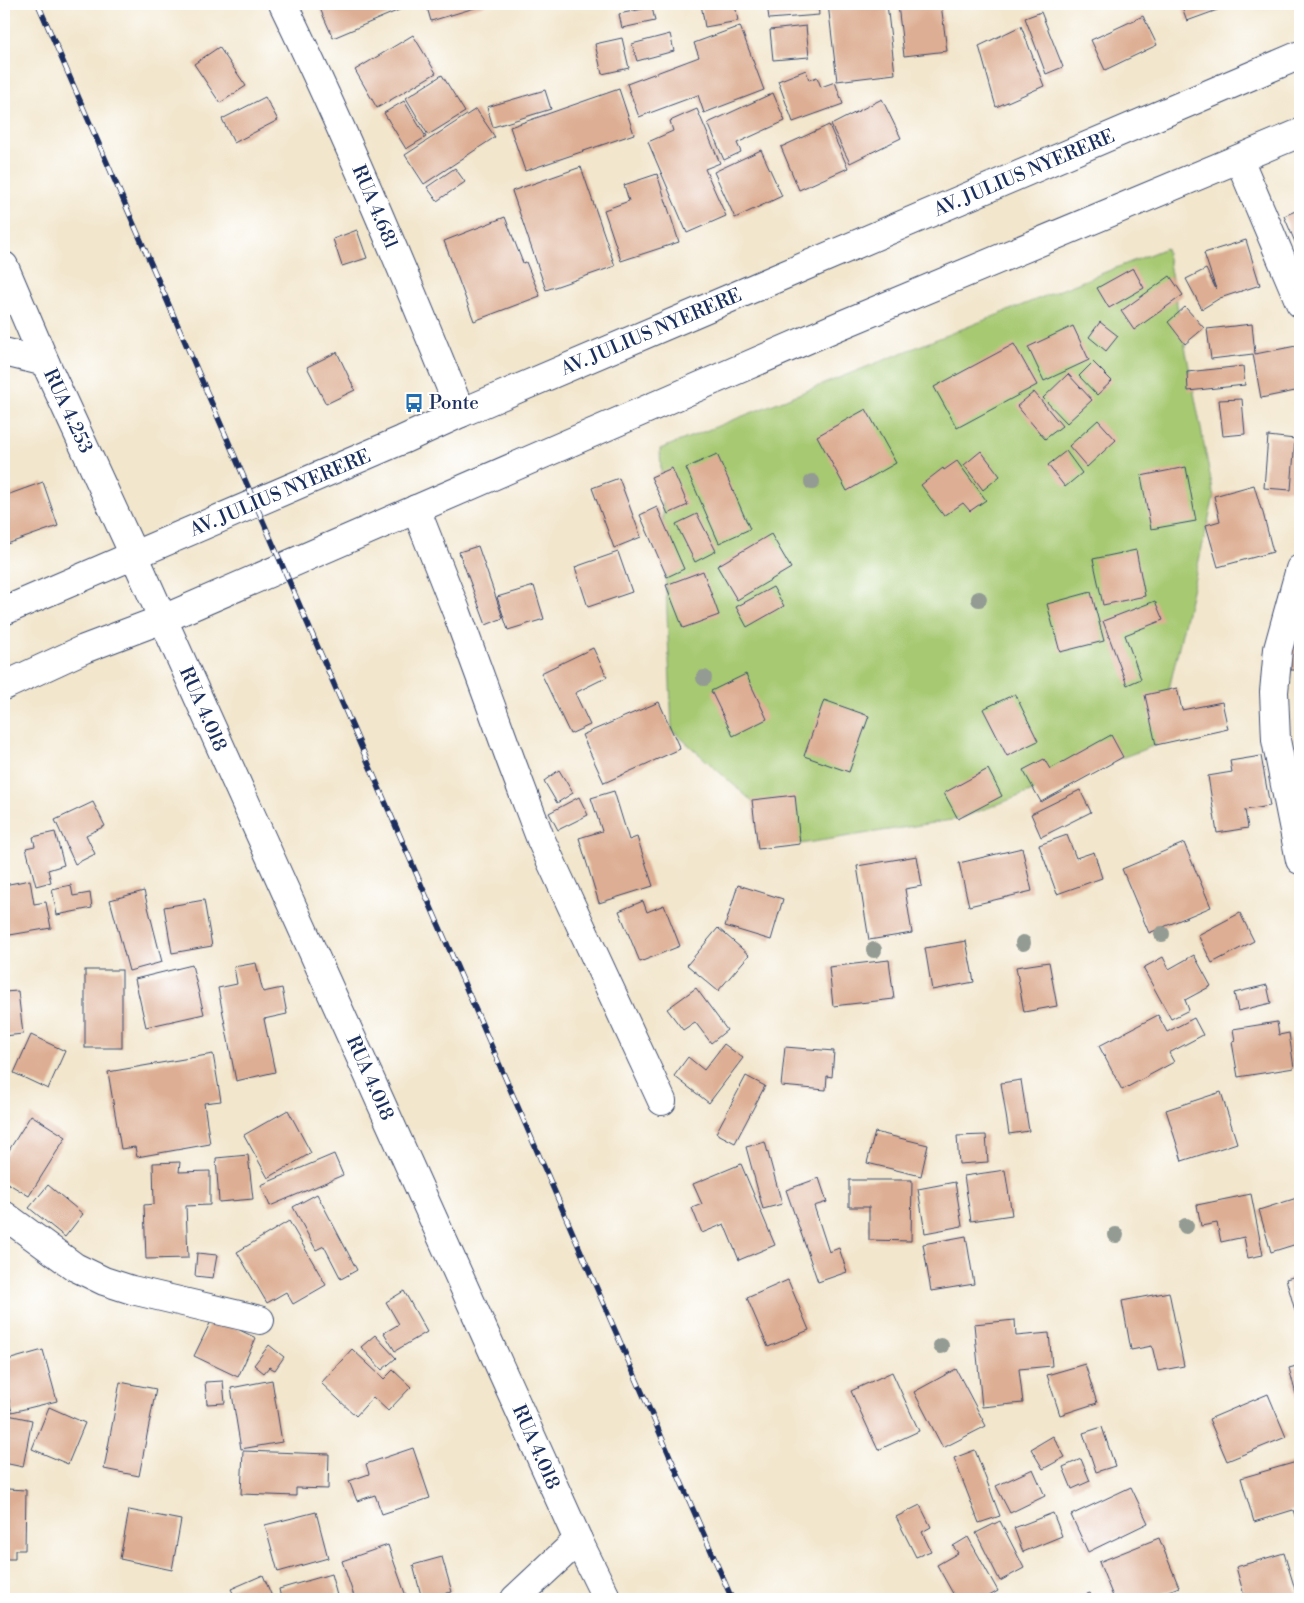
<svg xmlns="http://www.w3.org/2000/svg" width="1304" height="1603" font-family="'Libre Bodoni',serif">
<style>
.green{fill:#a7c972;stroke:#617c68}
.building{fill:#ddae93}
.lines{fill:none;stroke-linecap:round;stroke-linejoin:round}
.minor-casing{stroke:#3b4a6e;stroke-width:30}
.major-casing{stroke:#3b4a6e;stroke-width:30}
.minor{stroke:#fff;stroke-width:28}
.major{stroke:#fff;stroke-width:28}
.rail-casing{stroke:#1b2f5e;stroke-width:5.5}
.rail{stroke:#fff;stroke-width:4;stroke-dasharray:11;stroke-linecap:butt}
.tree{fill:#939b93}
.labels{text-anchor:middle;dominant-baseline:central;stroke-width:4;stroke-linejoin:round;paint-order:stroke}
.street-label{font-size:19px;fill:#1b2f5e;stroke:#fff}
.poi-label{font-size:19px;fill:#1b2f5e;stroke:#fff;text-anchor:start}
</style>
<rect width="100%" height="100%" fill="#fff"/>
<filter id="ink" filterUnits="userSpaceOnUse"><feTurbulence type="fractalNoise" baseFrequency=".02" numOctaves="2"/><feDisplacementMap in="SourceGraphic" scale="10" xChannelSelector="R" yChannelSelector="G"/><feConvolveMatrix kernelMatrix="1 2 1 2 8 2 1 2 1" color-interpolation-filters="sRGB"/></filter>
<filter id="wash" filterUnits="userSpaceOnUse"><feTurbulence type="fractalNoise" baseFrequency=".0096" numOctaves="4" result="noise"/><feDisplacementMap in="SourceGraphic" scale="20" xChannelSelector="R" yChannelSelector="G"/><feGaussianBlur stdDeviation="1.12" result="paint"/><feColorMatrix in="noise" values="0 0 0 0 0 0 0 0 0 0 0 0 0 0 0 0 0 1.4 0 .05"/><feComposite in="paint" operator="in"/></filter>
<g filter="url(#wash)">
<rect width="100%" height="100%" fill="#f2e6cc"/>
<polygon class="green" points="1166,248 1214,496 1156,745 958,819 800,844 672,730 660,449"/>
<g id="blocks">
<g class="building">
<polygon points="318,4 410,4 411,5 333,38"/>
<polygon points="426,4 488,4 431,21"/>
<polygon points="701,4 735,4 738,21 705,27"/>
<polygon points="767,4 818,4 819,15 769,19"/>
<polygon points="828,4 887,4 895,74 837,81"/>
<polygon points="914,4 941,4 947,51 904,56 898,5"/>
<polygon points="1181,4 1219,4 1220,9 1187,21"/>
<polygon points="652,7 655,21 622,28 619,14"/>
<polygon points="1041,12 1063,67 1046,74 1025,18"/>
<polygon points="1143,16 1157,45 1105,70 1091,40"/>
<polygon points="740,26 764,90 704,113 698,95 639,117 627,84 699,57 694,43"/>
<polygon points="806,26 809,57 773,60 770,30"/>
<polygon points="1021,26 1044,86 996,107 979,46"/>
<polygon points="670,34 674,51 637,61 632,44"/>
<polygon points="413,35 436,73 377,108 355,70"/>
<polygon points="622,38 629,68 602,74 595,44"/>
<polygon points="219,47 246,86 220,103 194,64"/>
<polygon points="806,70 809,80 817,77 821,87 835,82 843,104 793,122 778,81"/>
<polygon points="442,75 465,112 428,135 406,98"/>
<polygon points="619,89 634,134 525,171 510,127"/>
<polygon points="545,90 551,109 493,127 487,107"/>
<polygon points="773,93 785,121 737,143 741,152 724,160 708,123"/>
<polygon points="265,97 278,120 234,143 222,119"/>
<polygon points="882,99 901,138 850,163 831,125"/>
<polygon points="404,101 426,137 406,149 384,113"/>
<polygon points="476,109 495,137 424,184 405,155"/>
<polygon points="697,109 720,163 705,169 726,216 687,233 648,142 673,131 670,121"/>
<polygon points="829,125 848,168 799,190 781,147"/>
<polygon points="761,150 782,196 735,218 714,172"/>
<polygon points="581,167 615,266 546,290 512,191"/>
<polygon points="455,168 465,182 437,201 427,187"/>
<polygon points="657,174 679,242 621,261 604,210 629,201 624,185"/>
<polygon points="1300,209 1300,254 1284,216"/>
<polygon points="505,217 523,263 526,262 540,296 474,321 444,241"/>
<polygon points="357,230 367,258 342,266 333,239"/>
<polygon points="1246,240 1260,285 1220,298 1202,309 1186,279 1206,269 1216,289 1204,253"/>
<polygon points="1133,268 1144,288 1109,308 1097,288"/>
<polygon points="1170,276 1183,295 1134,330 1121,311"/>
<polygon points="1185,307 1204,328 1185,344 1168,322"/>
<polygon points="1100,322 1118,336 1106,351 1089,337"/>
<polygon points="1252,324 1255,354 1296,346 1300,366 1300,390 1261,398 1253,354 1211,359 1207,329"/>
<polygon points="1073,326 1089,360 1044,381 1028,347"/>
<polygon points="1014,344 1037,385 957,428 934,387"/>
<polygon points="337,352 355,390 326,404 307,367"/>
<polygon points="1093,362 1112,381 1097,395 1079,376"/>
<polygon points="1243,366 1245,385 1188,391 1187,372"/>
<polygon points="1068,374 1092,400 1067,423 1043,398"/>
<polygon points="1034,392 1062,426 1045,439 1017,406"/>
<polygon points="1242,399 1245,434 1223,436 1219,400"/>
<polygon points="866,409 896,463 847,491 817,436"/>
<polygon points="1098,420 1116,440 1087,467 1069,446"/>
<polygon points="1268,436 1295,439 1291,490 1264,488"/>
<polygon points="981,451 1000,476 983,490 964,465"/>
<polygon points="1066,451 1082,473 1065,487 1048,465"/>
<polygon points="717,454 750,529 719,543 686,468"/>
<polygon points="957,461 986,500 970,511 963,503 944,516 921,485 943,468 944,470"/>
<polygon points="1186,467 1196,521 1151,529 1141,476"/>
<polygon points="672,468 688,505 668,514 651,477"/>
<polygon points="619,478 641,537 614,548 592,488"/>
<polygon points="43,482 58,526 4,545 4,496"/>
<polygon points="1254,485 1261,509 1262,509 1273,552 1218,567 1206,525 1220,521 1214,496"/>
<polygon points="657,507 684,569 667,577 640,515"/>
<polygon points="697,514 716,551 695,562 676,524"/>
<polygon points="771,534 791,568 737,600 717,566"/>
<polygon points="478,546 503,618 486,625 459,552"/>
<polygon points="1136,550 1145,596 1103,605 1093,559"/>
<polygon points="618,552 632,592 588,607 575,567"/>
<polygon points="703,571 719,615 683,628 666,585"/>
<polygon points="534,586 544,619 508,630 497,597"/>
<polygon points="773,587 784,606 747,627 736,607"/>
<polygon points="1091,592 1104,641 1060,652 1047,604"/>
<polygon points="1155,601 1163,620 1125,635 1141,679 1127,685 1103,621"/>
<polygon points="1290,628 1300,628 1300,670 1291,670"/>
<polygon points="593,648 607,677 575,693 590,725 570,734 541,673"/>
<polygon points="746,674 767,719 733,736 711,691"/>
<polygon points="1177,688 1182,710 1222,702 1228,729 1156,745 1145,695"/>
<polygon points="1015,694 1038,741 1007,756 983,709"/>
<polygon points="824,700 869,716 849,772 804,756"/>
<polygon points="659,702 680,749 604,783 582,735"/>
<polygon points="1111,735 1123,757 1041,802 1023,770 1044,759 1050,769"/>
<polygon points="1261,756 1270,806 1245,810 1248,828 1217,833 1208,776 1232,772 1230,761"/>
<polygon points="988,769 1002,796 958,819 944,793"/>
<polygon points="559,770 573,793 557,803 544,781"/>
<polygon points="1080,790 1091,812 1041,837 1031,814"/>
<polygon points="614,791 629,840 637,837 653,886 599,903 579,838 602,831 591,798"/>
<polygon points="795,795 800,844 758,849 752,800"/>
<polygon points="579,797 588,815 558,830 549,813"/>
<polygon points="93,802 105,826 86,835 95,854 75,864 55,820"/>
<polygon points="55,832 64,865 48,870 51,882 36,886 26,848 35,846 33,837"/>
<polygon points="1067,835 1076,858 1094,852 1102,878 1057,894 1039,845"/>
<polygon points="1184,843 1211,907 1149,933 1122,869"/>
<polygon points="1022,848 1032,891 969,906 959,863"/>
<polygon points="917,856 922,886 905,889 912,933 869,940 857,866"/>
<polygon points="30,880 34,904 46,902 51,928 4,936 4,885"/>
<polygon points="71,885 73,896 90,893 92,908 57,915 52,889"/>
<polygon points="738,885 783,899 771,940 725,926"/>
<polygon points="144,891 162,962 129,971 110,900"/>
<polygon points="204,900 212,946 172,953 164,907"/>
<polygon points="643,901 647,912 664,905 680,946 640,962 619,911"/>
<polygon points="1240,913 1254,941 1212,963 1198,935"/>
<polygon points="718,928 749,955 718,991 687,965"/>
<polygon points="966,941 974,982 932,990 925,948"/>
<polygon points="1194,955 1211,986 1185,1000 1189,1010 1171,1019 1143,968 1163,957 1169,969"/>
<polygon points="889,960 894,999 833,1006 829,967"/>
<polygon points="1049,962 1057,1006 1024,1012 1016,967"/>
<polygon points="256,963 263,992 282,988 287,1014 264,1019 275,1072 236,1081 218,988 237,984 234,967"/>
<polygon points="192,965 204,1014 146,1027 135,979"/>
<rect x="85" y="970" width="37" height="78"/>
<polygon points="1267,985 1271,1003 1238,1011 1234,993"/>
<polygon points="696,988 727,1030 711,1043 695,1022 683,1030 667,1009"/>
<polygon points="18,991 23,1034 4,1036 4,992"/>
<polygon points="1158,1015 1167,1032 1194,1018 1203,1035 1169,1053 1174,1062 1122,1090 1099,1046"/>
<polygon points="1277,1022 1279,1035 1289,1033 1294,1068 1238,1077 1232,1042 1235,1041 1233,1029"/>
<polygon points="31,1035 65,1051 48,1089 14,1073"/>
<polygon points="724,1044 743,1058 709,1103 674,1076 688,1057 704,1070"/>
<polygon points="785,1047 834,1051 832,1077 827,1076 826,1090 781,1086"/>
<polygon points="213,1054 221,1101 204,1103 210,1144 137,1157 135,1147 121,1149 108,1072"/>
<polygon points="746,1076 765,1086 735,1143 716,1133"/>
<polygon points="1021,1080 1029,1131 1009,1134 1001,1083"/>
<polygon points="1221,1092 1237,1143 1182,1161 1166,1110"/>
<polygon points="288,1110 311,1153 268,1178 244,1135"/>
<polygon points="31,1115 66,1137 29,1196 4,1181 4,1158"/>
<polygon points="875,1132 928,1145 921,1176 867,1163"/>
<polygon points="986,1135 988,1162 959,1164 957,1136"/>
<polygon points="765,1142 782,1204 763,1209 746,1147"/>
<polygon points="334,1154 343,1175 270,1206 261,1185"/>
<polygon points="248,1155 253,1199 219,1202 216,1158"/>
<polygon points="180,1162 179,1172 210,1171 210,1205 186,1206 188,1258 146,1259 144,1205 154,1204 153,1163"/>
<polygon points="741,1164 775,1245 739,1260 724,1224 702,1233 692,1208 702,1204 693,1184"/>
<polygon points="1005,1170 1012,1215 971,1221 964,1176"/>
<polygon points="819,1178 827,1202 814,1206 829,1252 839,1248 847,1272 818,1282 786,1190"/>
<polygon points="849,1180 912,1180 911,1241 869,1240 869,1207 849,1207"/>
<polygon points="955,1182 962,1226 925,1233 918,1189"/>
<polygon points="48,1185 83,1214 65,1237 29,1208"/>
<polygon points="317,1194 357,1270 341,1279 324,1246 316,1250 293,1207"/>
<polygon points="1251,1194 1263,1255 1248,1258 1244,1237 1221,1242 1217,1223 1201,1226 1197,1205"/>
<polygon points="1300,1197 1300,1243 1271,1252 1259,1210"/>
<polygon points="289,1221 326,1285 293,1304 286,1292 267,1303 237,1252"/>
<polygon points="966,1236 974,1284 931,1291 923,1244"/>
<polygon points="197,1253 217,1255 213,1278 195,1276"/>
<polygon points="1300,1275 1300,1312 1296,1314 1286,1279"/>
<polygon points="788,1280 809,1330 768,1347 747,1298"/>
<polygon points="404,1291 427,1332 395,1351 384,1333 399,1324 386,1302"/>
<polygon points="1169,1292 1184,1366 1158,1371 1152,1346 1131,1350 1122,1301"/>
<polygon points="213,1317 256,1338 238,1377 194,1356"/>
<polygon points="1015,1320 1016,1336 1049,1333 1052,1366 1019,1369 1023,1403 982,1407 974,1324"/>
<polygon points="375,1335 396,1358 382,1370 361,1347"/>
<polygon points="269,1345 284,1357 275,1370 269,1367 264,1373 254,1365"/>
<polygon points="352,1349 384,1379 393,1370 411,1387 388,1411 373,1397 356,1416 321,1383"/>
<polygon points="43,1350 57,1401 12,1412 4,1380 4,1361"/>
<polygon points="1085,1364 1097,1403 1060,1415 1047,1375"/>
<polygon points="1300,1365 1300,1410 1289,1368"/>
<polygon points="956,1369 986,1426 943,1448 914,1392"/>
<polygon points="892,1372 919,1431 878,1450 851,1391"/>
<polygon points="272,1380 282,1442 241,1449 231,1388"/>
<polygon points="223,1381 225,1403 207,1404 205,1382"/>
<polygon points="120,1382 156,1389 139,1476 104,1469"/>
<polygon points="1268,1394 1286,1437 1227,1461 1209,1419"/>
<polygon points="49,1407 85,1423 68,1464 32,1449"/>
<polygon points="8,1415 32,1420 23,1467 4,1463 4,1437"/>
<polygon points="1102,1427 1115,1466 1096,1472 1083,1433"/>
<polygon points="1053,1436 1065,1457 1043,1469 1031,1449"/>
<polygon points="413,1448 430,1498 382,1514 375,1495 357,1501 349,1481 369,1474 366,1464"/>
<polygon points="975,1450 1000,1516 979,1523 954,1458"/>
<polygon points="243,1451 329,1454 328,1489 296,1488 296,1496 241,1494"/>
<polygon points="1081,1459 1090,1481 1072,1489 1063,1467"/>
<polygon points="1300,1461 1300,1521 1297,1522 1293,1510 1254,1522 1241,1478"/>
<polygon points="1033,1469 1045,1496 1010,1513 996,1486"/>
<polygon points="1131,1487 1148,1523 1088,1552 1071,1515"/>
<polygon points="7,1489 26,1490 25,1550 15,1550 15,1559 4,1559 4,1494 7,1494"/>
<polygon points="920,1505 931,1527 922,1532 931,1551 916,1557 896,1517"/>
<polygon points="129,1510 181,1520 172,1570 120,1559"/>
<polygon points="316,1512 328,1558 278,1572 265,1525"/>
<polygon points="1053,1513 1062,1536 1023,1552 1014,1528"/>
<polygon points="1000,1521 1024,1568 1000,1581 976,1533"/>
<polygon points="968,1537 998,1591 984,1599 956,1599 937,1565 958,1553 953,1546"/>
<polygon points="1159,1538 1179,1587 1148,1599 1114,1599 1099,1562"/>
<polygon points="388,1545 407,1599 355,1599 342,1561"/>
<polygon points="1284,1553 1298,1599 1245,1599 1236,1567"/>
<polygon points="442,1557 452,1592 422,1599 413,1565"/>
<polygon points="331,1574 338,1599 281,1599 279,1589"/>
<polygon points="263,1575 273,1599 236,1599 231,1589"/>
<polygon points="1090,1593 1092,1599 1073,1599"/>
<polygon points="1185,1593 1187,1599 1171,1599"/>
</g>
</g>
</g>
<g filter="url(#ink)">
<use href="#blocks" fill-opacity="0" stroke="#3b4a6e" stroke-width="1"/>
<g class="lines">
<g class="minor-casing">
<g id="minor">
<path d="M283 4C348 138 405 275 461 413"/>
<polyline points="1239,159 1300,303"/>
<polyline points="4,266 45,362 134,555 578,1540 607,1599"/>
<polyline points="4,352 45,362"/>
<polyline points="416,509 457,613 511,761 541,840 662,1101"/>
<polyline points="1300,569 1278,649 1274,692 1276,740 1300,860"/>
<polyline points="4,1215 75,1267 104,1281 132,1290 260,1320"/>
<polyline points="515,1599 578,1540"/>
</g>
</g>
<g class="major-casing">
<g id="major">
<polyline points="4,611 402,440 461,413 1300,55"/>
<polyline points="4,686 84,649 163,619 834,328 1300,133"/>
</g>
</g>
<use href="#minor" class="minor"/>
<use href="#major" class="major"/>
<g class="rail-casing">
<polyline id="rail" points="38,4 732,1599"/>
</g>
<use href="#rail" class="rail"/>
</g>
<g class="tree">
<circle cx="812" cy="482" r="8"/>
<circle cx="979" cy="599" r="8"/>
<circle cx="704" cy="678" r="8"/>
<circle cx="1162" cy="934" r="8"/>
<circle cx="1023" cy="943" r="8"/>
<circle cx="874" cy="950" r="8"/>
<circle cx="1186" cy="1226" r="8"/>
<circle cx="1116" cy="1235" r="8"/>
<circle cx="941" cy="1346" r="8"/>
</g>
</g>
<defs>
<g id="bus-bare" transform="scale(1.5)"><path d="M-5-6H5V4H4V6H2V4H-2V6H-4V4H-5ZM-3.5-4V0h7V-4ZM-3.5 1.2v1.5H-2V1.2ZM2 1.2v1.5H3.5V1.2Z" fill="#1f6fb2" stroke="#fff" stroke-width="2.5" paint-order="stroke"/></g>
</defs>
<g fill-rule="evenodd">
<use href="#bus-bare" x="414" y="403"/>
</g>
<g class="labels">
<g class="street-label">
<text transform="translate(1024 173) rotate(-23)">AV. JULIUS NYERERE</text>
<text transform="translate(375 207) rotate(67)">RUA 4.681</text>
<text transform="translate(651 332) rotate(-23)">AV. JULIUS NYERERE</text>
<text transform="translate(68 411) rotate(65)">RUA 4.253</text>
<text transform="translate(280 493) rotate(-23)">AV. JULIUS NYERERE</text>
<text transform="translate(203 709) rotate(66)">RUA 4.018</text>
<text transform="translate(370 1078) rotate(66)">RUA 4.018</text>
<text transform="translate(536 1447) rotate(66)">RUA 4.018</text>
</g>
<g class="poi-label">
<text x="429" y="403">Ponte</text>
</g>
</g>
<rect width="1304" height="1603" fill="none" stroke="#fff" stroke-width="20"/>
</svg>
